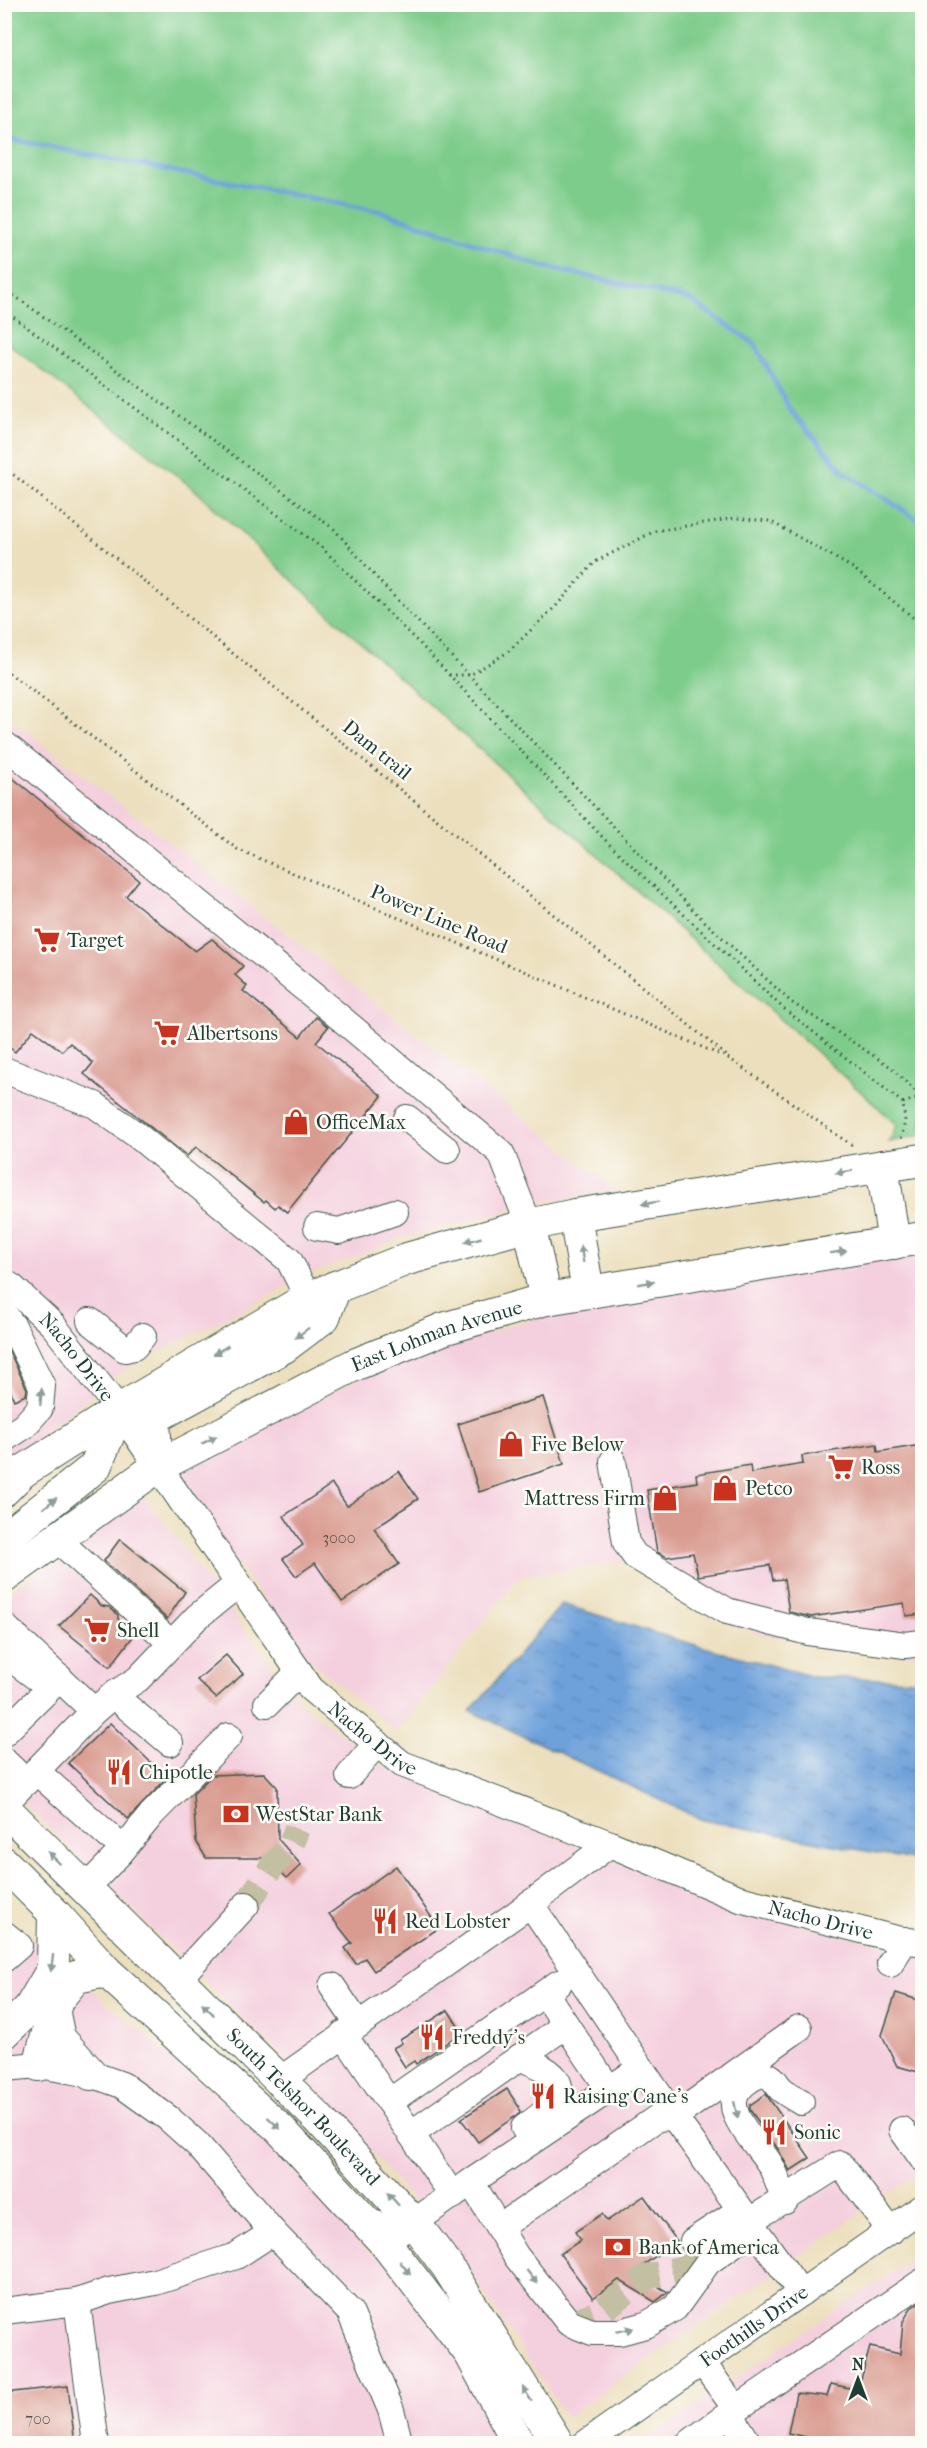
<svg xmlns="http://www.w3.org/2000/svg" width="927" height="2448" font-family="'IM FELL French Canon',serif">
<style>
.built{fill:#f4cfde}
.green{fill:#7ecc8b;stroke:#4e8460;stroke-width:1.5}
.water{fill:url(#water-ripples);stroke:#466f87;stroke-width:1.5}
.lines{fill:none;stroke-linecap:round;stroke-linejoin:round}
.stream{stroke:#6ea1da;stroke-width:5}
.building{fill:#d99a8f}
.minor-tunnel{stroke:#c3bfa2;stroke-width:26;stroke-dasharray:26 13;stroke-linecap:butt}
.minor-casing{stroke:#3e5549;stroke-width:28}
.major-casing{stroke:#3e5549;stroke-width:34}
.path{stroke:#3e5549;stroke-width:3;stroke-dasharray:1.5 4.5;stroke-linecap:butt}
.minor{stroke:#fff;stroke-width:26}
.major{stroke:#fff;stroke-width:32}
.oneway{fill:#8f9e9a}
.labels{text-anchor:middle;dominant-baseline:central;stroke-width:5;stroke-linejoin:round;paint-order:stroke}
.number-label{font-size:16px;fill:#4e544b}
.street-label{font-size:20px;fill:#1f3d34;stroke:#fdfcf7}
.poi-label{font-size:20px;fill:#1f3d34;stroke:#fdfcf7;text-anchor:start}
</style>
<defs>
<pattern id="water-ripples" width="26" height="14" patternUnits="userSpaceOnUse" patternTransform="scale(1.5)"><rect width="26" height="14" fill="#6ea1da"/><path d="M2 4q2-2 4 0t4 0M15 11q2-2 4 0t4 0" fill="none" stroke="#5a84b2"/></pattern>
</defs>
<rect width="100%" height="100%" fill="#fdfcf7"/>
<filter id="ink" filterUnits="userSpaceOnUse"><feTurbulence type="fractalNoise" baseFrequency=".0167" numOctaves="2"/><feDisplacementMap in="SourceGraphic" scale="12" xChannelSelector="R" yChannelSelector="G"/><feConvolveMatrix kernelMatrix="1 2 1 2 8 2 1 2 1" color-interpolation-filters="sRGB"/></filter>
<filter id="wash" filterUnits="userSpaceOnUse"><feTurbulence type="fractalNoise" baseFrequency=".008" numOctaves="4" result="noise"/><feDisplacementMap in="SourceGraphic" scale="24" xChannelSelector="R" yChannelSelector="G"/><feGaussianBlur stdDeviation="1.35" result="paint"/><feColorMatrix in="noise" values="0 0 0 0 0 0 0 0 0 0 0 0 0 0 0 0 0 1.4 0 .05"/><feComposite in="paint" operator="in"/></filter>
<g filter="url(#wash)">
<rect width="100%" height="100%" fill="#ecdfbd"/>
<g class="built">
<polygon points="4,714 617,1191 539,1202 402,1238 316,1272 123,1370 5,1463"/>
<polygon points="922,1252 922,1654 905,1655 827,1650 731,1626 629,1561 520,1576 396,1732 305,1656 173,1473 380,1368 551,1313"/>
<polygon points="144,1497 301,1704 380,1764 489,1811 743,1911 922,1954 922,2170 566,2417 458,2253 331,2104 5,1785 4,1596"/>
<polygon points="4,1915 229,2106 304,2182 368,2253 386,2244 519,2443 5,2443"/>
<polygon points="922,2252 922,2443 642,2443"/>
</g>
<polygon class="green" points="4,5 922,5 922,1135 889,1142 897,1125 881,1110 319,605 194,489 5,341"/>
<polygon class="water" points="562,1604 678,1640 814,1677 922,1680 922,1859 913,1860 703,1820 470,1711"/>
<g class="lines">
<polyline class="stream" points="4,138 383,212 542,266 689,299 755,344 790,410 844,472 922,522"/>
</g>
<g id="blocks">
<g class="building">
<polygon points="4,771 139,880 126,896 195,951 212,939 243,966 235,975 247,986 243,991 300,1037 316,1017 328,1027 316,1042 382,1096 287,1212 278,1205 275,1208 266,1200 264,1202 196,1147 187,1156 84,1074 93,1063 70,1043 62,1051 33,1030 15,1052 4,1043"/>
<polygon points="7,1347 27,1389 26,1395 14,1400 4,1376 4,1348"/>
<polygon points="543,1397 564,1464 479,1492 458,1424"/>
<polygon points="877,1444 878,1452 922,1445 922,1614 906,1616 904,1603 811,1617 789,1612 784,1579 773,1580 770,1565 698,1576 693,1553 667,1557 657,1552 647,1490 697,1482 696,1474 750,1465 751,1473 803,1464 802,1456"/>
<polygon points="399,1471 418,1499 374,1528 399,1564 342,1602 315,1563 296,1576 283,1559 303,1545 284,1516 332,1484 347,1506"/>
<polygon points="120,1539 185,1592 167,1619 104,1561"/>
<polygon points="90,1595 102,1606 109,1607 118,1615 118,1619 135,1634 110,1667 59,1626"/>
<polygon points="226,1655 243,1674 216,1698 197,1680"/>
<polygon points="110,1723 167,1778 128,1819 68,1763"/>
<polygon points="264,1773 277,1787 278,1839 301,1865 287,1878 266,1858 206,1858 196,1841 193,1794 212,1775"/>
<polygon points="396,1866 439,1928 374,1971 365,1958 356,1964 345,1948 352,1943 329,1914"/>
<polygon points="896,1993 922,2001 922,2073 897,2066 882,2035"/>
<polygon points="448,2010 462,2032 416,2064 414,2061 405,2067 393,2048 402,2043 400,2040"/>
<polygon points="507,2089 519,2107 520,2113 478,2142 461,2119"/>
<polygon points="766,2094 810,2158 790,2171 778,2149 750,2110 750,2105"/>
<polygon points="644,2196 677,2241 639,2268 648,2281 668,2292 655,2302 619,2280 593,2298 560,2254 581,2240 575,2232 602,2214 607,2221"/>
<polygon points="922,2300 922,2444 835,2444 788,2433 796,2393 827,2396 831,2384 858,2390 870,2347 900,2354 903,2322 911,2308"/>
<polygon points="68,2386 75,2444 4,2444 4,2393"/>
</g>
</g>
</g>
<g filter="url(#ink)">
<use href="#blocks" fill-opacity="0" stroke="#3e5549" stroke-width="1.5"/>
<g class="lines">
<g class="minor-tunnel">
<polyline points="246,1905 273,1865 288,1850 297,1829"/>
<polyline points="569,2323 598,2313 646,2277 708,2262"/>
</g>
<g class="minor-casing">
<g id="minor">
<polyline points="4,744 331,1010 501,1153 529,1225"/>
<polyline points="4,1070 95,1105 138,1136 289,1260 308,1298"/>
<polyline points="407,1118 447,1150"/>
<polyline points="317,1227 339,1231 395,1212"/>
<path id="s1" d="M4 1282 12 1287 53 1325 119 1410 311 1689 402 1764 610 1844 743 1900 897 1939 922 1943"/>
<polyline points="4,1314 13,1326 42,1386 40,1408 24,1426 4,1439"/>
<polyline points="90,1321 125,1349 134,1347 143,1336"/>
<polyline points="613,1461 626,1543 635,1556 727,1611 808,1632 905,1645 922,1643"/>
<polyline points="57,1539 171,1643"/>
<polyline points="4,1626 94,1711"/>
<polyline points="4,1653 36,1677"/>
<polyline points="113,1695 138,1679 197,1617 238,1584"/>
<polyline points="267,1704 299,1672"/>
<polyline points="4,1733 60,1678"/>
<polyline points="4,1761 26,1782"/>
<polyline points="36,1771 110,1837"/>
<polyline points="349,1776 377,1743"/>
<polyline points="4,1804 94,1711 113,1695 170,1743"/>
<polyline points="85,1889 120,1853 152,1814 229,1736"/>
<polyline points="530,1903 674,2117 801,2293"/>
<polyline points="4,1934 19,1946 4,1959"/>
<polyline points="890,1964 905,1940"/>
<polyline points="178,1979 246,1905"/>
<polyline points="332,1986 358,2024"/>
<polyline points="566,2025 609,2089"/>
<polyline points="343,2034 453,2196"/>
<path d="M520 2057C527 2061 534 2063 541 2067 581 2089 546 2112 524 2128"/>
<polyline points="4,2068 39,2065 91,2074 122,2085 168,2118 197,2144 273,2232 350,2312 391,2410 400,2444"/>
<polyline points="280,2080 526,1907 610,1844"/>
<polyline points="389,2102 559,1983"/>
<polyline points="902,2130 922,2158"/>
<polyline points="411,2134 566,2025 545,1993"/>
<polyline points="471,2182 641,2068"/>
<path d="M785 2201C780 2189 777 2177 771 2166 759 2143 714 2109 744 2084 752 2077 764 2070 773 2079 776 2082 778 2086 781 2089 787 2094 794 2098 801 2102"/>
<polyline points="364,2220 400,2232 471,2182 516,2256 569,2323 592,2332 620,2332 646,2325 675,2308 708,2262 742,2238 748,2222 840,2164 891,2231"/>
<polyline points="499,2228 657,2118 674,2117 799,2028"/>
<polyline points="693,2241 728,2218 748,2222"/>
<polyline points="77,2302 96,2444"/>
<polyline points="4,2311 77,2302 109,2291 155,2282 236,2256 273,2232"/>
<polyline points="702,2362 736,2409 922,2282"/>
<polyline points="730,2414 749,2444"/>
<path id="s2" d="M585 2444 922 2208"/>
<polyline points="688,2444 736,2409"/>
</g>
</g>
<g class="major-casing">
<g id="major">
<polyline points="882,1166 894,1243"/>
<polyline points="575,1215 588,1292"/>
<polyline points="529,1225 546,1299"/>
<polyline points="157,1467 154,1422 159,1415 284,1347 324,1317 335,1287"/>
<polyline points="4,1490 22,1472 119,1410 308,1298 407,1259 529,1225 575,1215 922,1160"/>
<polyline points="4,1539 95,1467 119,1410"/>
<path id="s3" d="M4 1577 157 1467 354 1365 443 1329 546 1299 922 1238"/>
<path id="s4" d="M4 1808 317 2117 415 2224 447 2266 558 2444"/>
<polyline points="4,1863 54,1913 106,1971 280,2129 386,2244 470,2353 519,2444"/>
<polyline points="54,2014 59,2038 91,2074"/>
<polyline points="4,2033 30,2008 53,1969 54,1913"/>
<polyline points="39,2065 57,2000 76,1977 106,1971"/>
</g>
</g>
<g class="path">
<polyline points="4,288 334,529 382,584 699,916 791,1002 891,1067 921,1097"/>
<polyline points="4,310 322,548 422,646 609,844 783,1008 903,1103 905,1121 901,1140"/>
<polyline points="4,467 727,1056"/>
<polyline points="4,669 237,849 730,1059 854,1147"/>
<polyline points="449,675 470,675 508,652 557,605 595,562 655,531 735,518 770,521 853,568 922,625"/>
<polyline points="903,1103 921,1097"/>
</g>
<use href="#minor" class="minor"/>
<use href="#major" class="major"/>
</g>
<defs><path id="oneway-solid" d="M-6-.8H1V-3.2L6.5 0L1 3.2V.8H-6Z" transform="scale(1.5)"/></defs>
<g class="oneway">
<use href="#oneway-solid" transform="translate(844 1172) rotate(171)"/>
<use href="#oneway-solid" transform="translate(650 1203) rotate(171)"/>
<use href="#oneway-solid" transform="translate(473 1240) rotate(164)"/>
<use href="#oneway-solid" transform="translate(838 1252) rotate(-9)"/>
<use href="#oneway-solid" transform="translate(582 1254) rotate(-99)"/>
<use href="#oneway-solid" transform="translate(646 1283) rotate(-9)"/>
<use href="#oneway-solid" transform="translate(302 1333) rotate(143)"/>
<use href="#oneway-solid" transform="translate(221 1350) rotate(149)"/>
<use href="#oneway-solid" transform="translate(41 1397) rotate(-85)"/>
<use href="#oneway-solid" transform="translate(209 1440) rotate(-27)"/>
<use href="#oneway-solid" transform="translate(50 1503) rotate(-38)"/>
<use href="#oneway-solid" transform="translate(54 1858) rotate(-135)"/>
<use href="#oneway-solid" transform="translate(52 1963) rotate(98)"/>
<use href="#oneway-solid" transform="translate(208 2009) rotate(-135)"/>
<use href="#oneway-solid" transform="translate(736 2110) rotate(77)"/>
<use href="#oneway-solid" transform="translate(274 2123) rotate(43)"/>
<use href="#oneway-solid" transform="translate(393 2199) rotate(-132)"/>
<use href="#oneway-solid" transform="translate(405 2268) rotate(52)"/>
<use href="#oneway-solid" transform="translate(532 2277) rotate(52)"/>
<use href="#oneway-solid" transform="translate(625 2330) rotate(-12)"/>
<use href="#oneway-solid" transform="translate(527 2394) rotate(-122)"/>
</g>
</g>
<defs>
<g id="supermarket-bare" transform="scale(2.07)"><path d="M-6-5.5h2.5l.6 2H6L4.5 2H-2.5L-4.4-4H-6ZM-1.5 3.2a1.3 1.3 0 1 0 .1 0ZM3 3.2a1.3 1.3 0 1 0 .1 0Z" fill="#c8321e" stroke="#fdfcf7" stroke-width="2.5" paint-order="stroke"/></g>
<g id="shop-bare" transform="scale(2.07)"><path d="M-5-2.5h2.3a2.7 3.5 0 0 1 5.4 0H5L5.5 6h-11ZM-1.5-2.5h3a1.5 2.3 0 0 0-3 0Z" fill="#c8321e" stroke="#fdfcf7" stroke-width="2.5" paint-order="stroke"/></g>
<g id="restaurant-bare" transform="scale(2.07)"><path d="M-5-6h1v4h1v-4h1v4h1v-4h1v5L-1.5 .5V6h-2V.5L-5-1ZM5-6V6H3V1.5H1.5Q1.5-4 5-6Z" fill="#c8321e" stroke="#fdfcf7" stroke-width="2.5" paint-order="stroke"/></g>
<g id="bank-bare" transform="scale(2.07)"><path d="M-6-4H6V4H-6ZM0-2.3a2.3 2.3 0 1 0 0 4.6a2.3 2.3 0 1 0 0-4.6Z" fill="#c8321e" stroke="#fdfcf7" stroke-width="2.5" paint-order="stroke"/></g>
</defs>
<g fill-rule="evenodd">
<use href="#supermarket-bare" x="47" y="940"/>
<use href="#supermarket-bare" x="167" y="1033"/>
<use href="#shop-bare" x="296" y="1122"/>
<use href="#shop-bare" x="511" y="1444"/>
<use href="#supermarket-bare" x="841" y="1467"/>
<use href="#shop-bare" x="725" y="1488"/>
<use href="#shop-bare" x="665" y="1498"/>
<use href="#supermarket-bare" x="97" y="1630"/>
<use href="#restaurant-bare" x="119" y="1772"/>
<use href="#bank-bare" x="236" y="1814"/>
<use href="#restaurant-bare" x="385" y="1921"/>
<use href="#restaurant-bare" x="432" y="2037"/>
<use href="#restaurant-bare" x="543" y="2096"/>
<use href="#restaurant-bare" x="774" y="2132"/>
<use href="#bank-bare" x="618" y="2247"/>
</g>
<g class="labels">
<g class="number-label">
<text x="339" y="1537">3000</text>
<text x="38" y="2418">700</text>
</g>
<g class="street-label">
<text transform="translate(377 750) rotate(39)">Dam trail</text>
<text transform="translate(439 919) rotate(23)">Power Line Road</text>
<text stroke="none"><textPath href="#s3" startOffset="498">East Lohman Avenue</textPath></text>
<text stroke="none"><textPath href="#s1" startOffset="105">Nacho Drive</textPath></text>
<text stroke="none"><textPath href="#s1" startOffset="591">Nacho Drive</textPath></text>
<text stroke="none"><textPath href="#s1" startOffset="1077">Nacho Drive</textPath></text>
<text stroke="none"><textPath href="#s4" startOffset="423">South Telshor Boulevard</textPath></text>
<text stroke="none"><textPath href="#s2" startOffset="206">Foothills Drive</textPath></text>
</g>
<g class="poi-label">
<text x="67" y="940">Target</text>
<text x="187" y="1033">Albertsons</text>
<text x="316" y="1122">OfficeMax</text>
<text x="531" y="1444">Five Below</text>
<text x="861" y="1467">Ross</text>
<text x="745" y="1488">Petco</text>
<text x="645" y="1498" text-anchor="end">Mattress Firm</text>
<text x="117" y="1630">Shell</text>
<text x="139" y="1772">Chipotle</text>
<text x="256" y="1814">WestStar Bank</text>
<text x="405" y="1921">Red Lobster</text>
<text x="452" y="2037">Freddy's</text>
<text x="563" y="2096">Raising Cane's</text>
<text x="794" y="2132">Sonic</text>
<text x="638" y="2247">Bank of America</text>
</g>
</g>
<rect width="927" height="2448" fill="none" stroke="#fdfcf7" stroke-width="24"/>
<g transform="translate(858 2379)" stroke="#fdfcf7" stroke-width="4.5" paint-order="stroke">
<path d="M0-4.5L10 22L0 15L-10 22Z" fill="#1f3d34"/>
<text y="-9" font-size="16" font-weight="bold" text-anchor="middle" fill="#1f3d34">N</text>
</g>
</svg>
